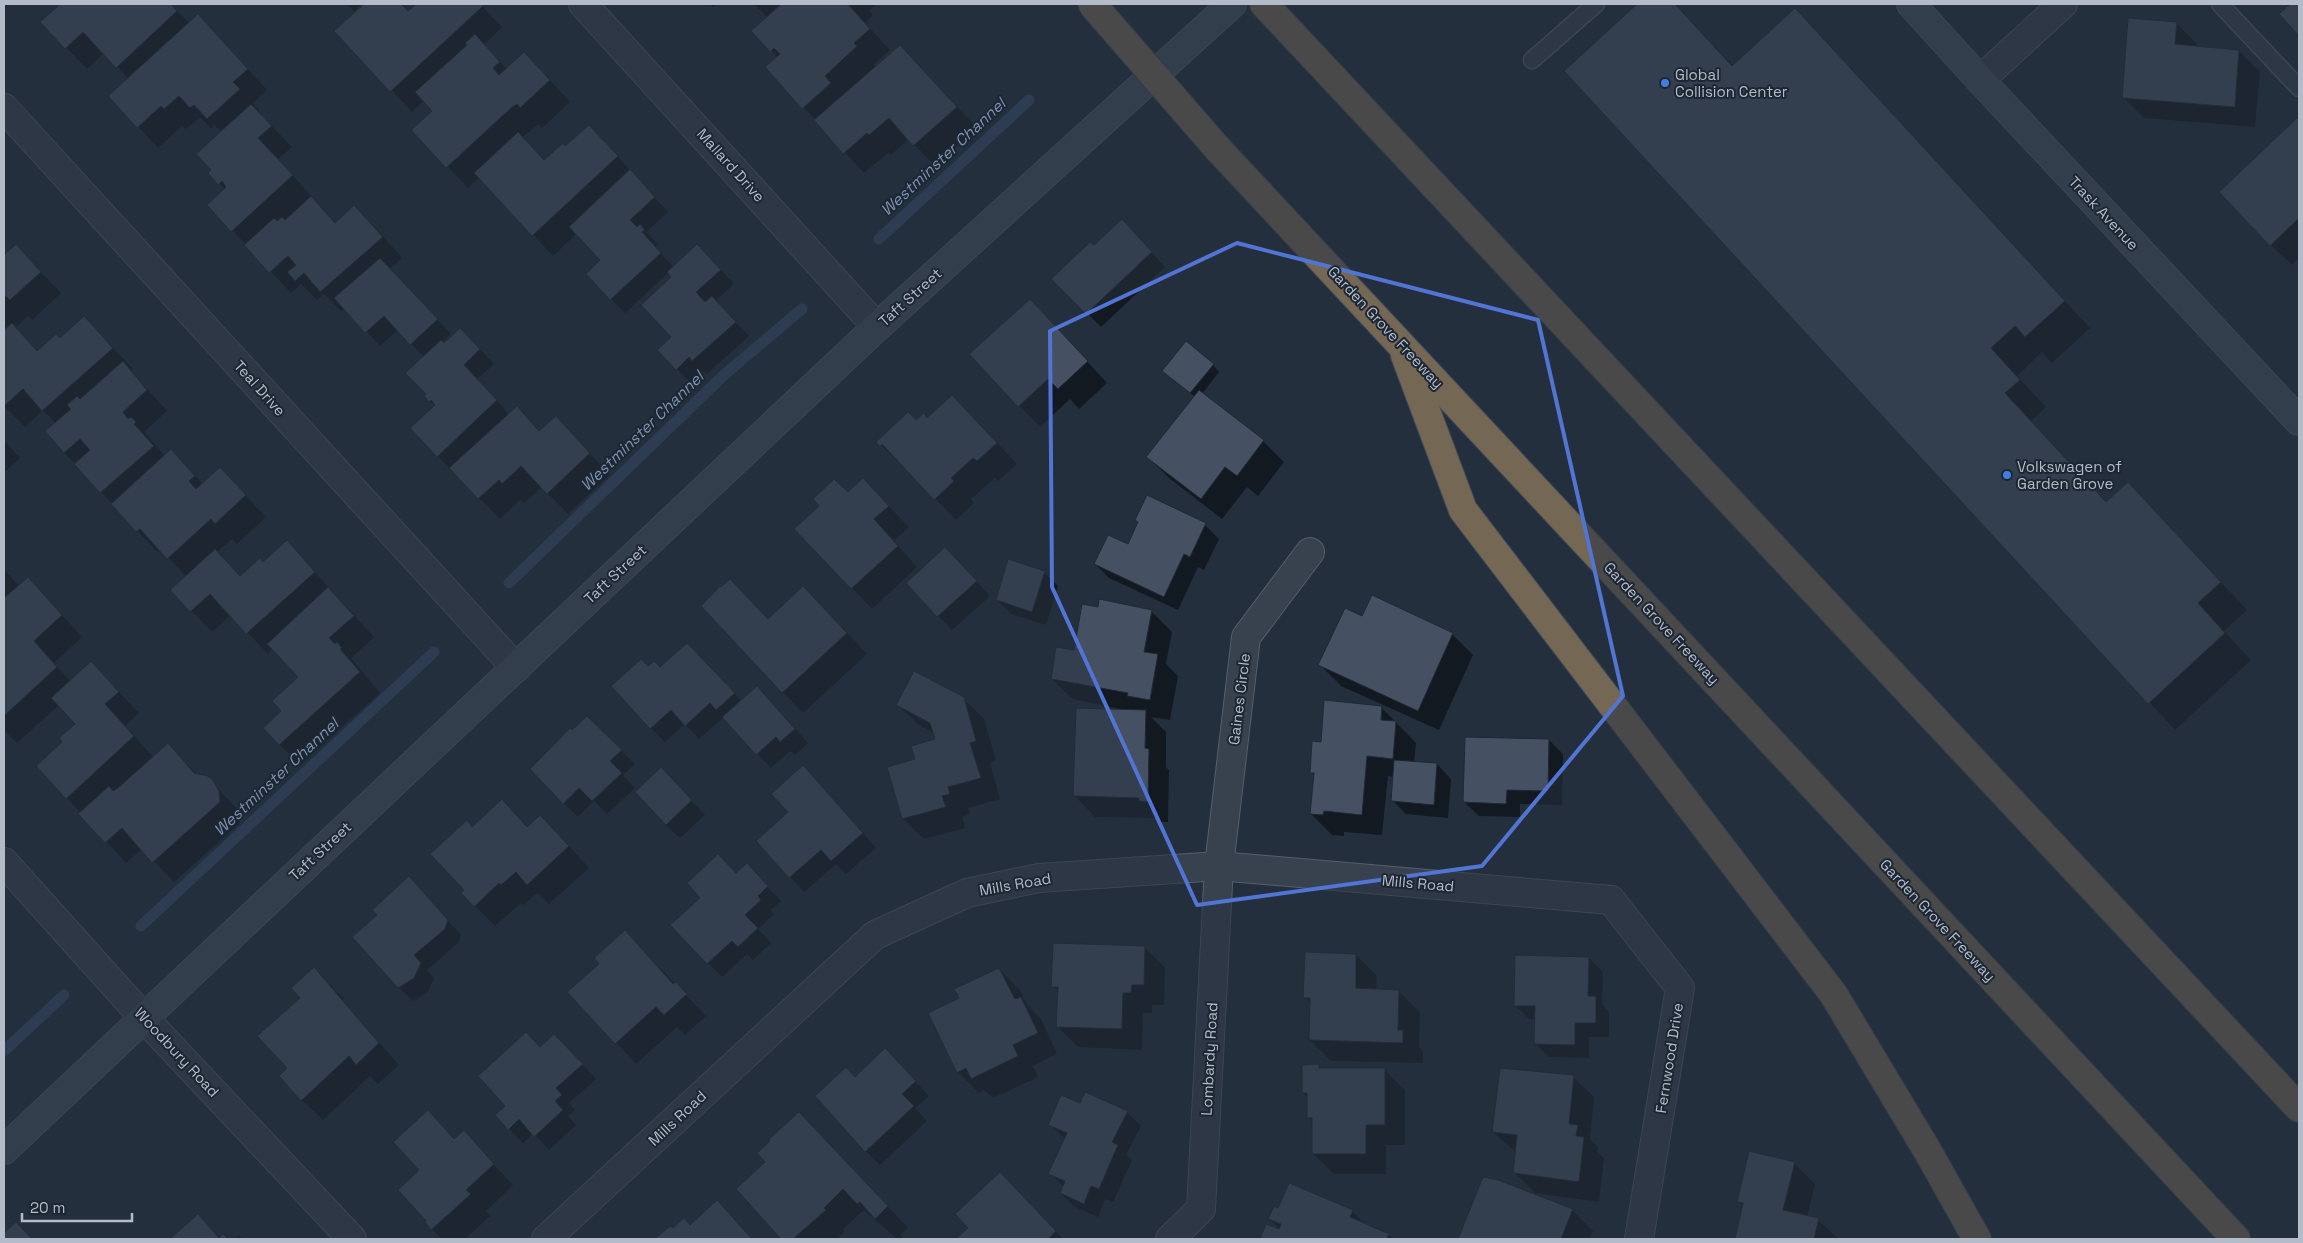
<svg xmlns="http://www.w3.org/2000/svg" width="2303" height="1243" font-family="'Space Grotesk',sans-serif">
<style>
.shadow{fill:#0007}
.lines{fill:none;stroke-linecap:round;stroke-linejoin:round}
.stream{stroke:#394c67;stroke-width:11}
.building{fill:#455162;stroke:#1f2835}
.lane-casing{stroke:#565f6c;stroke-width:19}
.street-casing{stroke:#565f6c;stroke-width:30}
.secondary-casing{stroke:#565f6c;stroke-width:30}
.highway-casing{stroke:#434c59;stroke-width:30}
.lane{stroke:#38414e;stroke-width:16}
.street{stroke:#38414e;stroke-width:28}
.secondary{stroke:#465061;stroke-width:28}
.highway{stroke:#746855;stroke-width:28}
.highway-bridge-casing{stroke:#434c59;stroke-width:30;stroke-linecap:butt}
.highway-bridge{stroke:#746855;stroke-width:28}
.marked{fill:none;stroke:#5274d3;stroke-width:4;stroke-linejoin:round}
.shop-dot{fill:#3f7fe0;stroke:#1d2633;stroke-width:2}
.labels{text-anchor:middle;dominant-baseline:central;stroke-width:4;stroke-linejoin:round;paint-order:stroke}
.poi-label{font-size:15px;fill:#b4bcc9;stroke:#1d2633;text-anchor:start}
.street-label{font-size:15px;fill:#b4bcc9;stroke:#1d2633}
.water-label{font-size:16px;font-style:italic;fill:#7c92b1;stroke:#1d2633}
</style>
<rect width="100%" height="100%" fill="#242f3e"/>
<g class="shadow">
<polygon points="62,4 171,4 189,23 218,36 267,90 253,103 259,110 258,112 292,147 278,159 312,197 311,198 336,223 354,207 375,227 402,258 390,269 451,334 442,342 444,344 474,343 494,364 477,379 509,414 517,408 540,432 576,439 610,475 568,514 542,487 524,503 520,500 500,519 437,456 435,406 426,396 427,394 424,357 398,330 380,346 345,308 341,311 324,294 317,300 301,284 291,293 209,205 225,190 209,173 213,170 222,132 214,125 211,128 200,117 186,129 182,126 158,148 110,96 129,79 104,53 87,69 42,22"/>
<polygon points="347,4 362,4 354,11"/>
<polygon points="366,4 401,4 409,12 418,4 480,4 502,27 484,45 507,69 545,75 570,102 542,128 538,124 522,138 545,161 565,148 609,147 668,212 646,232 658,244 655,247 673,267 711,259 734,284 715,301 749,336 707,374 703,371 691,383 677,369 673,337 673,277 669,272 625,313 611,299 602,260 577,233 553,256 479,177 468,188 413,130 434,111 424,100 412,112 336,31"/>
<polygon points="710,4 717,4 713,7"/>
<polygon points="754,4 877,4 869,11 873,15 865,23 890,50 874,64 876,67 920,67 977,128 935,166 909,139 891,155 888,153 864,173 767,67 778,58 753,31 768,18"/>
<polygon points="1638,4 1675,4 1733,66 1821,37 2090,328 2052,363 2042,352 2017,376 2046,407 2031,421 2107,503 2128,483 2247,610 2224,631 2251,660 2175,730 1566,71"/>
<polygon points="2176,23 2197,44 2197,47 2239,51 2260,72 2255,127 2144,118 2123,97"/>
<polygon points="2297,120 2299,122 2299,258 2292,265 2271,245"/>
<polygon points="1136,235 1165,267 1101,327 1076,302 1094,247"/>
<polygon points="16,246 61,293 32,320 28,316 15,328 38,352 60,340 84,318 133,369 131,371 167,411 144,432 165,456 171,451 203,484 220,469 266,517 237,544 232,539 217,552 241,577 263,563 287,542 374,637 351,658 380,693 300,765 279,744 283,711 299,677 273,648 268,654 231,615 212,632 172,590 186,576 160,549 158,552 137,531 64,452 56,423 43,410 25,427 4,406 4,257"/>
<polygon points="1050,321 1107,383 1079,409 1070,399 1040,427 1019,406"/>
<polygon points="1213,365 1219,372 1202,394 1263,441 1284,462 1258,496 1247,487 1222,519 1169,478 1148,457 1195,397 1170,377"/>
<polygon points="973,417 1017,464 998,481 995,478 971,499 974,503 956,520 903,465 902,466 878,442 916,422"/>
<polygon points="4,440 20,458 4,473"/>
<polygon points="863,480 909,527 894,541 917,567 872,609 852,588 848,494"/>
<polygon points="1205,525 1219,539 1204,570 1198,567 1178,610 1109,578 1095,564 1129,546"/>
<polygon points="959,562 990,596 952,630 907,583"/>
<polygon points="4,569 19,586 28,578 82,637 54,663 70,681 91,663 139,713 125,726 154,758 168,745 196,774 207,777 238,810 240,823 174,882 142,849 126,863 67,798 64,742 76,724 59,705 17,743 4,730"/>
<polygon points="1044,572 1058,586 1046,625 1011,614 997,600"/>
<polygon points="824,608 867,654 803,713 783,692 768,620"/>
<polygon points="1099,608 1151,611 1172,632 1166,664 1178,676 1170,720 1151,717 1166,732 1166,767 1169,770 1168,822 1161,822 1158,818 1095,817 1075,796 1124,710 1073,699 1052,679 1075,652"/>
<polygon points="1362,617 1452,634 1473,655 1439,730 1341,686 1320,665"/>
<polygon points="701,659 742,701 771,702 808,743 795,755 790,751 771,768 724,717 699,739 685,724 665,742 651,728 648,668 660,668"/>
<polygon points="963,698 984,719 996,761 990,763 1000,799 968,808 970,814 962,817 965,828 924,839 903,819 889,768 916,760 937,740 935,734 919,725 898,705"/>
<polygon points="1381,707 1416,743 1414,763 1437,764 1451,779 1448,818 1406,814 1392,800 1394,777 1388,776 1382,835 1344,832 1344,836 1332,835 1311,814 1315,776 1311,772 1322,743"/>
<polygon points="572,732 621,751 635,764 623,775 635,788 607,814 594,801 578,817 564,803"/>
<polygon points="1549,740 1563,754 1562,805 1520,804 1520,817 1479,816 1464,802"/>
<polygon points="816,781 876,848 846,874 836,864 804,892 758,841 790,812"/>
<polygon points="675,783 705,815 680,838 666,825"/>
<polygon points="502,801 528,828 561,837 589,868 549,904 537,893 523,905 521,903 495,926 475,906 466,890 473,828"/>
<polygon points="737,874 760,879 781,901 771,910 774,914 758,929 771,943 753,960 747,954 722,977 672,925"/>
<polygon points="409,878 461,935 458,943 427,970 434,978 428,992 413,1001 399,987 378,915"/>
<polygon points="625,932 706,1016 685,1035 677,1027 636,1064 569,992 601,964"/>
<polygon points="1145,948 1165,968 1164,1005 1152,1005 1152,1013 1143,1013 1142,1050 1078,1047 1058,1027 1059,992 1053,986"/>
<polygon points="1356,955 1377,976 1376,991 1399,992 1420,1012 1419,1047 1423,1052 1423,1063 1331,1061 1310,1040 1311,1004 1305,997"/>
<polygon points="1589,958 1603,972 1602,1004 1609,1012 1609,1037 1589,1037 1589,1058 1549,1057 1535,1043 1536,1019 1529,1019 1515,1005"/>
<polygon points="314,969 344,999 342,1001 399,1065 378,1084 370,1076 323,1120 302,1100 289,1068 302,998"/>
<polygon points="999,969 1020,990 1027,1005 1041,1019 1057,1054 1033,1066 1038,1077 993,1098 984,1090 979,1093 958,1072 930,1013 961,998"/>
<polygon points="568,1049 596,1079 569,1103 575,1110 568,1116 576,1125 549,1150 533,1133 523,1143 509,1129 507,1106"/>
<polygon points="899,1064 929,1096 915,1108 927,1121 880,1165 866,1151 855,1078"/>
<polygon points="1318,1066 1322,1069 1384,1069 1405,1090 1405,1145 1386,1145 1386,1174 1334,1174 1313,1154 1313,1122 1308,1117 1308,1098 1303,1092"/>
<polygon points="1573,1077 1594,1097 1590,1139 1598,1147 1597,1152 1604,1158 1599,1202 1535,1193 1514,1172 1517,1153 1493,1132"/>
<polygon points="1081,1104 1127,1112 1141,1126 1126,1155 1132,1160 1113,1202 1105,1199 1098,1217 1075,1207 1061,1193 1064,1187 1050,1173 1065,1139 1049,1124"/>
<polygon points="428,1111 455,1140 463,1132 513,1185 486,1211 490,1216 465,1239 442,1239 426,1223 421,1170"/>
<polygon points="820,1134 908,1228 900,1235 904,1239 897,1239 864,1210 843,1229 845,1231 837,1239 783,1239 737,1189"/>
<polygon points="1794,1163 1815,1184 1807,1217 1818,1220 1838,1239 1736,1239 1744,1206 1739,1202"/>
<polygon points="1484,1179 1572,1210 1593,1231 1589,1239 1460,1239"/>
<polygon points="1014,1187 1063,1239 957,1239 970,1228"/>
<polygon points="1279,1210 1352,1211 1366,1225 1389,1235 1393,1239 1261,1239 1267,1225 1282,1231 1270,1219"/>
<polygon points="198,1216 220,1238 223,1236 227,1239 172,1239"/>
<polygon points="737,1223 752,1239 657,1239 670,1227 673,1230"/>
<polygon points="239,1236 243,1239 235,1239"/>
</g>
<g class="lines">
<g class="stream">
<polyline points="879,239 1029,100"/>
<polyline points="509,583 724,375 802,309"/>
<polyline points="141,926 434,652"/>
<polyline points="4,1051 64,995"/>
</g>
</g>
<g class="building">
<polygon points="60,4 171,4 177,11 116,68 83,32 65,49 40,22"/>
<polygon points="364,4 401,4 408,11 416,4 481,4 483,6 390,92 334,31"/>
<polygon points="781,4 848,4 870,29 854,43 857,46 825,76 831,83 802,109 765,67 780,54 774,48 770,52 751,31"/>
<polygon points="1637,4 1675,4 1732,66 1795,8 2065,301 2025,337 2015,326 1991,348 2020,380 2005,393 2106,502 2128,482 2221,582 2198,603 2225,633 2148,704 1564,71"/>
<polygon points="2290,4 2299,4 2299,36 2279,14"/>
<polygon points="198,14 248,69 233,82 240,89 207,119 194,105 190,108 179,96 164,109 161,106 137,128 108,96"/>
<polygon points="2128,18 2177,22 2175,44 2239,50 2235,107 2122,98"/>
<polygon points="475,34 500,62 493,68 499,75 524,52 550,80 520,108 517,104 511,108 446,168 411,130 432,111 415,92 467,45 465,43"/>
<polygon points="900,45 957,107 913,146 889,118 869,135 867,133 843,154 814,120"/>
<polygon points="251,104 272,126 258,138 293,175 231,232 207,205 226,187 222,181 218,185 208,173 211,170 196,154"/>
<polygon points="2297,118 2299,121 2299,218 2270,246 2219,192"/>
<polygon points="589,125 618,156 532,236 474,173 518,132 544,160 563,143 565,146"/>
<polygon points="630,169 655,197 630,220 637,227 640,224 645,230 642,232 661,253 610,300 586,274 600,260 569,227"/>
<polygon points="311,196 335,223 354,205 383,237 320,292 304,273 295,281 287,272 296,265 288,256 269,273 244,245 274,218 277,221 282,217 285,220"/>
<polygon points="1122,219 1152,252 1086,314 1051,279 1090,242 1094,245"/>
<polygon points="16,244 41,272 10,300 6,296 4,299 4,255"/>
<polygon points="697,244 721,270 696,292 705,302 712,296 736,322 692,361 689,357 676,370 657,350 671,337 641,305 671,277 667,272"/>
<polygon points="380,258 438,319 410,345 384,316 365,333 334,298"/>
<polygon points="1030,299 1088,361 1058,389 1048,379 1018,407 969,354"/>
<polygon points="84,316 113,348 42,411 23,389 4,406 4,330 12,323 37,351 56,334 60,338"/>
<polygon points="460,328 480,349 464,365 497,400 437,457 410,428 435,405 431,400 429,402 424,396 426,394 405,373 441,340 444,343"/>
<polygon points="1186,341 1214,364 1190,393 1162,371"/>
<polygon points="123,361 147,390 123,412 128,419 131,417 136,422 134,424 154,446 100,493 74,464 90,450 80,439 64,453 45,431 71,409 67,405 77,396 80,399"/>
<polygon points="1199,390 1264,440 1237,476 1225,467 1201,499 1146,457"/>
<polygon points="952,395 997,443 977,461 973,458 951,478 954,481 934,500 882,444 880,447 876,442 908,412 916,420 924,413 927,418"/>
<polygon points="517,406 539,431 556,416 590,453 547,494 521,466 502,484 499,480 478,499 449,468"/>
<polygon points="171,449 195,476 189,481 196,489 220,467 246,495 215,524 211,519 167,559 140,529 136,532 111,504"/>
<polygon points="863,478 889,506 874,519 898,546 851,589 794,529 819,506 813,499 834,479 848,492"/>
<polygon points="1147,495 1206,523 1190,557 1184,554 1164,597 1094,564 1108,535 1128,544 1138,522 1135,520"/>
<polygon points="287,540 315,572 246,634 210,594 190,612 170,590 215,549 240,576 260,558 263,562"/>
<polygon points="945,547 977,581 937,617 906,583"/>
<polygon points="1008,559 1045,571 1032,612 996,600"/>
<polygon points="28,577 62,615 34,641 57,667 4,716 4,598"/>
<polygon points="730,579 768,619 803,586 847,633 782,693 701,606 720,586 721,587"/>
<polygon points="328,587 354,616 329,638 335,644 337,642 342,648 340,649 360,672 279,745 263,728 281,711 272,701 298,677 267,644"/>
<polygon points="1372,595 1453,633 1418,711 1318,665 1345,608 1362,616"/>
<polygon points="1099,599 1152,610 1144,652 1158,654 1150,700 1127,696 1128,693 1051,679 1056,647 1074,650 1082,604 1098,607"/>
<polygon points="687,643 735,693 716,710 710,703 685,726 671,710 650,729 611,686 641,659 648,666 654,661 660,667"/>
<polygon points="91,661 119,692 105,704 134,736 66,799 36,766 62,742 59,738 75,724 51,698"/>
<polygon points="914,671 964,697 976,741 970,743 981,778 948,787 950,794 942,796 946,807 902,819 887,767 915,759 911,746 935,739 930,723 896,705"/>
<polygon points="757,686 795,729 780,742 776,737 756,755 722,717"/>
<polygon points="1324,700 1382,706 1381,720 1396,721 1393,759 1367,756 1362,815 1324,811 1323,815 1310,814 1314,773 1310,773 1312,741 1321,742"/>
<polygon points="1076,708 1146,710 1145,748 1149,749 1148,802 1139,801 1139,798 1073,796"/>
<polygon points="587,716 622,750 610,761 622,773 592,801 579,788 563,804 530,769 570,728 572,730"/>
<polygon points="1465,737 1549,739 1548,791 1507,790 1506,804 1463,802"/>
<polygon points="168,743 194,773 208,776 213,780 219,791 220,802 152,863 122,828 105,843 78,814 109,786 113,791 118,788"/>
<polygon points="1394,760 1437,763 1434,805 1391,801"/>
<polygon points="803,765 863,833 831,861 821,850 789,878 756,841 788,812 771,794"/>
<polygon points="661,767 692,800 666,825 635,792"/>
<polygon points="502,799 527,827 540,815 569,846 527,885 516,872 501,885 499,883 474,907 461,893 464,890 430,854 467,820 472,827"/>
<polygon points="718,854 736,873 747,863 768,886 758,896 761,900 745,915 758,928 738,947 732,941 707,964 670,925 700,898 687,883"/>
<polygon points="409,876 448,920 445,929 414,955 421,963 414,978 398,988 352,937 377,915 372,910"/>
<polygon points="625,930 673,984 676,982 687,994 664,1015 656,1007 615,1044 567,992 599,964 594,958"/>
<polygon points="1053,943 1145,946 1144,985 1132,985 1131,993 1123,993 1122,1029 1056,1027 1058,987 1051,987"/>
<polygon points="1305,952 1356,954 1356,988 1399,990 1398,1030 1403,1030 1403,1043 1309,1040 1310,998 1303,998"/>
<polygon points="1515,955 1589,957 1588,996 1596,996 1596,1023 1575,1023 1575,1045 1534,1044 1535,1006 1514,1006"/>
<polygon points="314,967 379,1043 356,1065 349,1056 301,1101 279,1076 287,1068 257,1036 300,998 291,988"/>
<polygon points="999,968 1015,999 1021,997 1038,1033 1013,1045 1018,1056 971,1079 966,1068 957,1073 928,1013 959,998 954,989"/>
<polygon points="526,1032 540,1047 554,1034 583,1064 556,1088 562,1095 555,1101 563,1110 534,1137 519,1119 508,1130 495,1115 505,1106 478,1076"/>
<polygon points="885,1048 916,1081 902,1094 914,1106 865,1152 815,1096 846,1067 855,1077"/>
<polygon points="1319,1064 1319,1068 1385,1068 1385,1125 1366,1125 1366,1154 1312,1154 1312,1118 1307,1118 1307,1093 1302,1093 1302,1065"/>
<polygon points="1500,1068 1574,1075 1569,1124 1578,1125 1576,1136 1584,1137 1579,1182 1513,1173 1517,1135 1492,1132"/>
<polygon points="1085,1092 1128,1111 1112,1142 1118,1145 1099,1189 1091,1186 1084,1204 1060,1193 1065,1181 1048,1174 1067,1133 1048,1125 1061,1095 1080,1103"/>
<polygon points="428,1110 454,1139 464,1130 494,1164 466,1190 471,1194 431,1230 425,1222 426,1221 398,1190 419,1170 393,1142"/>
<polygon points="799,1112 888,1206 875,1219 860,1202 857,1204 843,1189 824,1208 826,1210 793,1239 781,1239 736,1189 765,1162 757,1153 770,1141 769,1139"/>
<polygon points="1749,1151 1795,1162 1783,1210 1819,1218 1814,1239 1735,1239 1743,1203 1737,1202"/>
<polygon points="1000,1172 1056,1231 1048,1239 956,1239 968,1228 955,1214"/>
<polygon points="1483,1177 1498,1180 1573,1209 1561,1239 1458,1239"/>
<polygon points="1289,1183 1353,1210 1350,1217 1389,1234 1387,1239 1260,1239 1266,1224 1279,1229 1281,1224 1268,1219 1274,1206 1278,1208"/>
<polygon points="717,1200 752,1239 655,1239 670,1226 673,1228 684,1218 690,1225"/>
<polygon points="198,1214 219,1238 223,1234 228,1239 170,1239"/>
<polygon points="16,1222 32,1239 4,1239 4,1231 5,1232"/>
</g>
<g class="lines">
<g class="lane-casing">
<g id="lane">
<polyline points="2220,4 2299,88"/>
<polyline points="1532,60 1596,4"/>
</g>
</g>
<g class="street-casing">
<g id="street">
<polyline points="583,4 877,327"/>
<polyline points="1980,80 2063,4"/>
<polyline points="4,108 516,668"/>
<polyline points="4,862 143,1017 352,1239"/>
<polyline points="546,1239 875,935 967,893 1039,878 1219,866 1611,900 1680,988 1639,1239"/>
<polyline points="1170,1239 1201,1209 1219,866 1246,637 1310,552"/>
</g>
</g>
<g class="secondary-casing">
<g id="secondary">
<polyline points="1911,4 1980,80 2299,421"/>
<polyline points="4,1150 877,327 1232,4"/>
</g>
</g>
<g class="highway-casing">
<g id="highway">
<polyline points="1264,4 2299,1108"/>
<polyline points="1218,149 2236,1239"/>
<polyline points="1405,355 1463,510 1834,995 1927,1150 1977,1239"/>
</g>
</g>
<use href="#lane" class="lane"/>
<use href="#street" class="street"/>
<use href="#secondary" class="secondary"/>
<use href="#highway" class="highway"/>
<g class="highway-bridge-casing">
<polyline id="highway-bridge" points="1092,4 1218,149"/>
</g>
<use href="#highway-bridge" class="highway-bridge"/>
</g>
<path d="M0 0H2303V1243H0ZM1237 243 1538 320 1623 696 1482 866 1197 905 1052 587 1050 331Z" fill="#242f3e" fill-opacity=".55" fill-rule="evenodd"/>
<path class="marked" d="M1237 243 1538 320 1623 696 1482 866 1197 905 1052 587 1050 331Z"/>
<g class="shop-dot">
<circle cx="1665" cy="83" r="5"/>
<circle cx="2007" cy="475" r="5"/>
</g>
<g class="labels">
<g class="poi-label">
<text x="1675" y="74">Global<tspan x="1675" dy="17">Collision Center</tspan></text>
<text x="2017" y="466">Volkswagen of<tspan x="2017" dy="17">Garden Grove</tspan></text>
</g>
<g class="street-label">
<text transform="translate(731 165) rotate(48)">Mallard Drive</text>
<text transform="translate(2104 213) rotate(47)">Trask Avenue</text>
<text transform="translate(910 297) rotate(-42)">Taft Street</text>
<text transform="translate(1386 327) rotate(47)">Garden Grove Freeway</text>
<text transform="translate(260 388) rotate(48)">Teal Drive</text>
<text transform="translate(615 574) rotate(-43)">Taft Street</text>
<text transform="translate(1662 623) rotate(47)">Garden Grove Freeway</text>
<text transform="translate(1239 699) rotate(-83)">Gaines Circle</text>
<text transform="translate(320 851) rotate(-43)">Taft Street</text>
<text transform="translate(1418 883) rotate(5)">Mills Road</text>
<text transform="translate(1015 884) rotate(-10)">Mills Road</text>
<text transform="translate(1938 920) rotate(47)">Garden Grove Freeway</text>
<text transform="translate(177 1052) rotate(47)">Woodbury Road</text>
<text transform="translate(1669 1058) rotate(-81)">Fernwood Drive</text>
<text transform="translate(1209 1059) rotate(-87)">Lombardy Road</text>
<text transform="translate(677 1118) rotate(-43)">Mills Road</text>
</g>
<g class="water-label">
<text transform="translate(943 157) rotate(-43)">Westminster Channel</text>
<text transform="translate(642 431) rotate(-44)">Westminster Channel</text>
<text transform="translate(276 777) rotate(-43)">Westminster Channel</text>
</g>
</g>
<rect width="2303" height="1243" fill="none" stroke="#b4bcc9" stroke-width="10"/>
<path d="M22 1213v8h110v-8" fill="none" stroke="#b4bcc9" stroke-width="2.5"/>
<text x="30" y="1213" font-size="15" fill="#b4bcc9" stroke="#1d2633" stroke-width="4" paint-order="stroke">20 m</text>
</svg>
